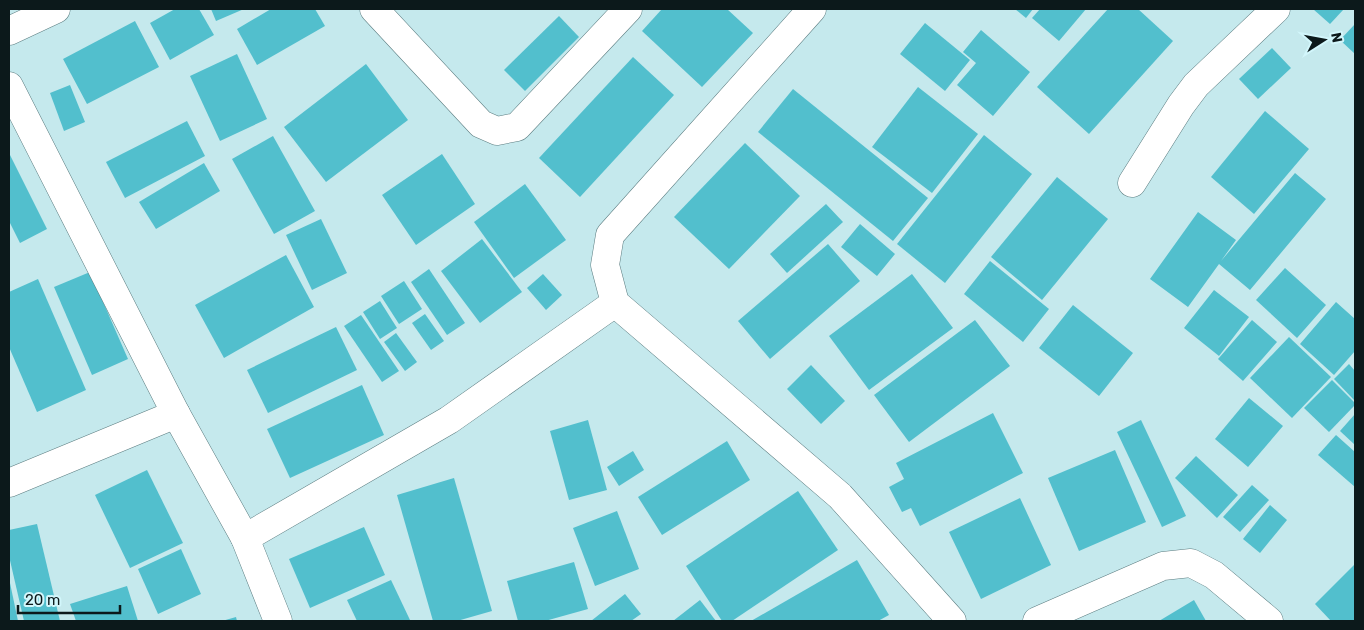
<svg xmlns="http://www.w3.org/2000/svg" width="1364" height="630" font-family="Rubik,sans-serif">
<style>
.building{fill:#52bfcd}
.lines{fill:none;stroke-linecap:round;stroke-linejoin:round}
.minor-casing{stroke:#5c7d81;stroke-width:29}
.minor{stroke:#fff;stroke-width:28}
</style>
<rect width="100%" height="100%" fill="#c5e9ed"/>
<g class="building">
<polygon points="175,9 199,9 214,35 170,60 150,23"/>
<polygon points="211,9 244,9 216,21"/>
<polygon points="271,9 315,9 325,26 257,65 237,29"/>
<polygon points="662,9 727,9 753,33 702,87 642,31"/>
<polygon points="1015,9 1033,9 1026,18"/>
<polygon points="1040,9 1086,9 1059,41 1032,18"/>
<polygon points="1108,9 1138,9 1173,41 1089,134 1037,87"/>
<polygon points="1313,9 1344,9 1330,24"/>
<polygon points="559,16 579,37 525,91 504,70"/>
<polygon points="135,21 159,67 87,104 63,59"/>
<polygon points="925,23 970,60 945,91 900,54"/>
<polygon points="1355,24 1355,54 1340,40"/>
<polygon points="981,30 1030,72 993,116 957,85 976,63 963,52"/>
<polygon points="1272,48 1291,68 1258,99 1239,79"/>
<polygon points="237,54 267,119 220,141 190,76"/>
<polygon points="633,57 674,95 580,197 539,158"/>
<polygon points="366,64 408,120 326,182 284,127"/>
<polygon points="70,85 85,122 64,131 50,93"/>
<polygon points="918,87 978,134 932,193 872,147"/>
<polygon points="793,89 928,198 893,241 758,132"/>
<polygon points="1265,111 1309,149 1254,214 1211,177"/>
<polygon points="187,121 205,156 125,198 106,162"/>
<polygon points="984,135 1032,174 945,283 897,244"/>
<polygon points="273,136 315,211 274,234 232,159"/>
<polygon points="745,143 800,196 729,269 674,217"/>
<polygon points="9,153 47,229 20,243 9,221"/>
<polygon points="442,154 475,204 416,245 382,195"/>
<polygon points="204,163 220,191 156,229 139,202"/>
<polygon points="1295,173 1326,199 1250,290 1219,264 1188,307 1150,279 1198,212 1236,240 1221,261"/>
<polygon points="1057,177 1108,219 1042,300 991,257"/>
<polygon points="525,184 566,240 514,278 474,222"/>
<polygon points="826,204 843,222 787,273 770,254"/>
<polygon points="321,219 347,273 312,290 286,235"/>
<polygon points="860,224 895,254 877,276 841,247"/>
<polygon points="482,239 522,292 480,323 441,271"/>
<polygon points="828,244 860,281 770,359 738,321"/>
<polygon points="286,255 314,307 224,358 195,305"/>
<polygon points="990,261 1049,309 1023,342 964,294"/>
<polygon points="1285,268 1326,305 1297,338 1256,300"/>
<polygon points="429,269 465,323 447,335 411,282"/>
<polygon points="90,272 128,359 92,375 54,287"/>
<polygon points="543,274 562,295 546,310 527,288"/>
<polygon points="912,274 953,328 869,390 829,336"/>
<polygon points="38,279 86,390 37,412 9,347 9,292"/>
<polygon points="404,281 422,309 399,324 381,296"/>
<polygon points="1214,290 1249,317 1219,356 1184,328"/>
<polygon points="380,301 397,328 380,339 363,312"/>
<polygon points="1336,302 1355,319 1355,351 1334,375 1300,344"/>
<polygon points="1073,305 1133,353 1099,396 1039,348"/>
<polygon points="425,314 444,341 431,350 412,323"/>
<polygon points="361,315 399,371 382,382 344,326"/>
<polygon points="975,320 1010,366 909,442 874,395"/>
<polygon points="1252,320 1277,342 1243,381 1218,359"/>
<polygon points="336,327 357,370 268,413 247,370"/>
<polygon points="396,333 417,362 405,371 384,342"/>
<polygon points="1289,337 1331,377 1292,418 1250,378"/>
<polygon points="1349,364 1355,371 1355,401 1334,379"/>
<polygon points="811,365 845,401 821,424 787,389"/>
<polygon points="1332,380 1355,403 1355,405 1329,432 1304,408"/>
<polygon points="362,385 384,435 290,478 267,429"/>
<polygon points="1249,398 1283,426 1248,467 1215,439"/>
<polygon points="993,413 1023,473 920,526 911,508 902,512 889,487 904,479 896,463"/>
<polygon points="1355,414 1355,445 1340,431"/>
<polygon points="588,420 607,490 569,500 550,431"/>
<polygon points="1141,420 1186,516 1162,527 1117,432"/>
<polygon points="1336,435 1355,452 1355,487 1318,455"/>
<polygon points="727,441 750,480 662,535 638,497"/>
<polygon points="1115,450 1146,522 1079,551 1048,478"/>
<polygon points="633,451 644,470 619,486 607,467"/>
<polygon points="1196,456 1238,495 1217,518 1175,478"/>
<polygon points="147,470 183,543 130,568 95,495"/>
<polygon points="454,478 492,611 457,621 433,621 397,495"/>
<polygon points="1252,485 1269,500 1240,532 1223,517"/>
<polygon points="798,491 838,550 732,621 722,621 686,566"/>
<polygon points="1020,498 1051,565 981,599 949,532"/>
<polygon points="1270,505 1287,520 1260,553 1243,539"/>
<polygon points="617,511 639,569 595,586 573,528"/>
<polygon points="37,524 60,621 24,621 9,556 9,530"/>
<polygon points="364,527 385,575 310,608 289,559"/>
<polygon points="181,549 201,594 158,614 138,569"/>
<polygon points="857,560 889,615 878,621 751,621"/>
<polygon points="574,562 588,609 545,621 518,621 507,581"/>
<polygon points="1355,564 1355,621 1331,621 1315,604"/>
<polygon points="391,580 410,620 357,621 347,600"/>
<polygon points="9,583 10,583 18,621 9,621"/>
<polygon points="127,586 138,621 76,621 70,604"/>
<polygon points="625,594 641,614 631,621 591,621"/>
<polygon points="700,600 716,621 673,621"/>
<polygon points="1194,600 1206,621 1159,621"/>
<polygon points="236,617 237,621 222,621"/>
</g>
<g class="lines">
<g class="minor-casing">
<g id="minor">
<polyline points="374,9 481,124 497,131 517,127 628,9"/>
<polyline points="812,9 610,235 605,265 615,303 840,496 952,621"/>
<polyline points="9,31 56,9"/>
<polyline points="9,86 176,414 245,538 278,621"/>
<polyline points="1132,183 1181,105 1196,85 1276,9"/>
<polyline points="9,483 176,414"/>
<polyline points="245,538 449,420 615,303"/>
<polyline points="1037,621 1163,566 1191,563 1214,575 1269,621"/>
</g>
</g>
<use href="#minor" class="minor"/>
</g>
<rect width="1364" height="630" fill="none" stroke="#0c191b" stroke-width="20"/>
<g transform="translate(1324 40) rotate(79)" stroke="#d2f6fb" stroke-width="4" paint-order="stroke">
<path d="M0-4L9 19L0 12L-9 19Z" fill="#0c191b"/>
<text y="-8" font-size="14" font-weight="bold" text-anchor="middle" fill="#0c191b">N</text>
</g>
<path d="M18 605v8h102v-8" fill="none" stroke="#0c191b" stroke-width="2.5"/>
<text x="25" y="605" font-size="15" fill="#0c191b" stroke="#d2f6fb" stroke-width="4" paint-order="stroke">20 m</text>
</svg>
